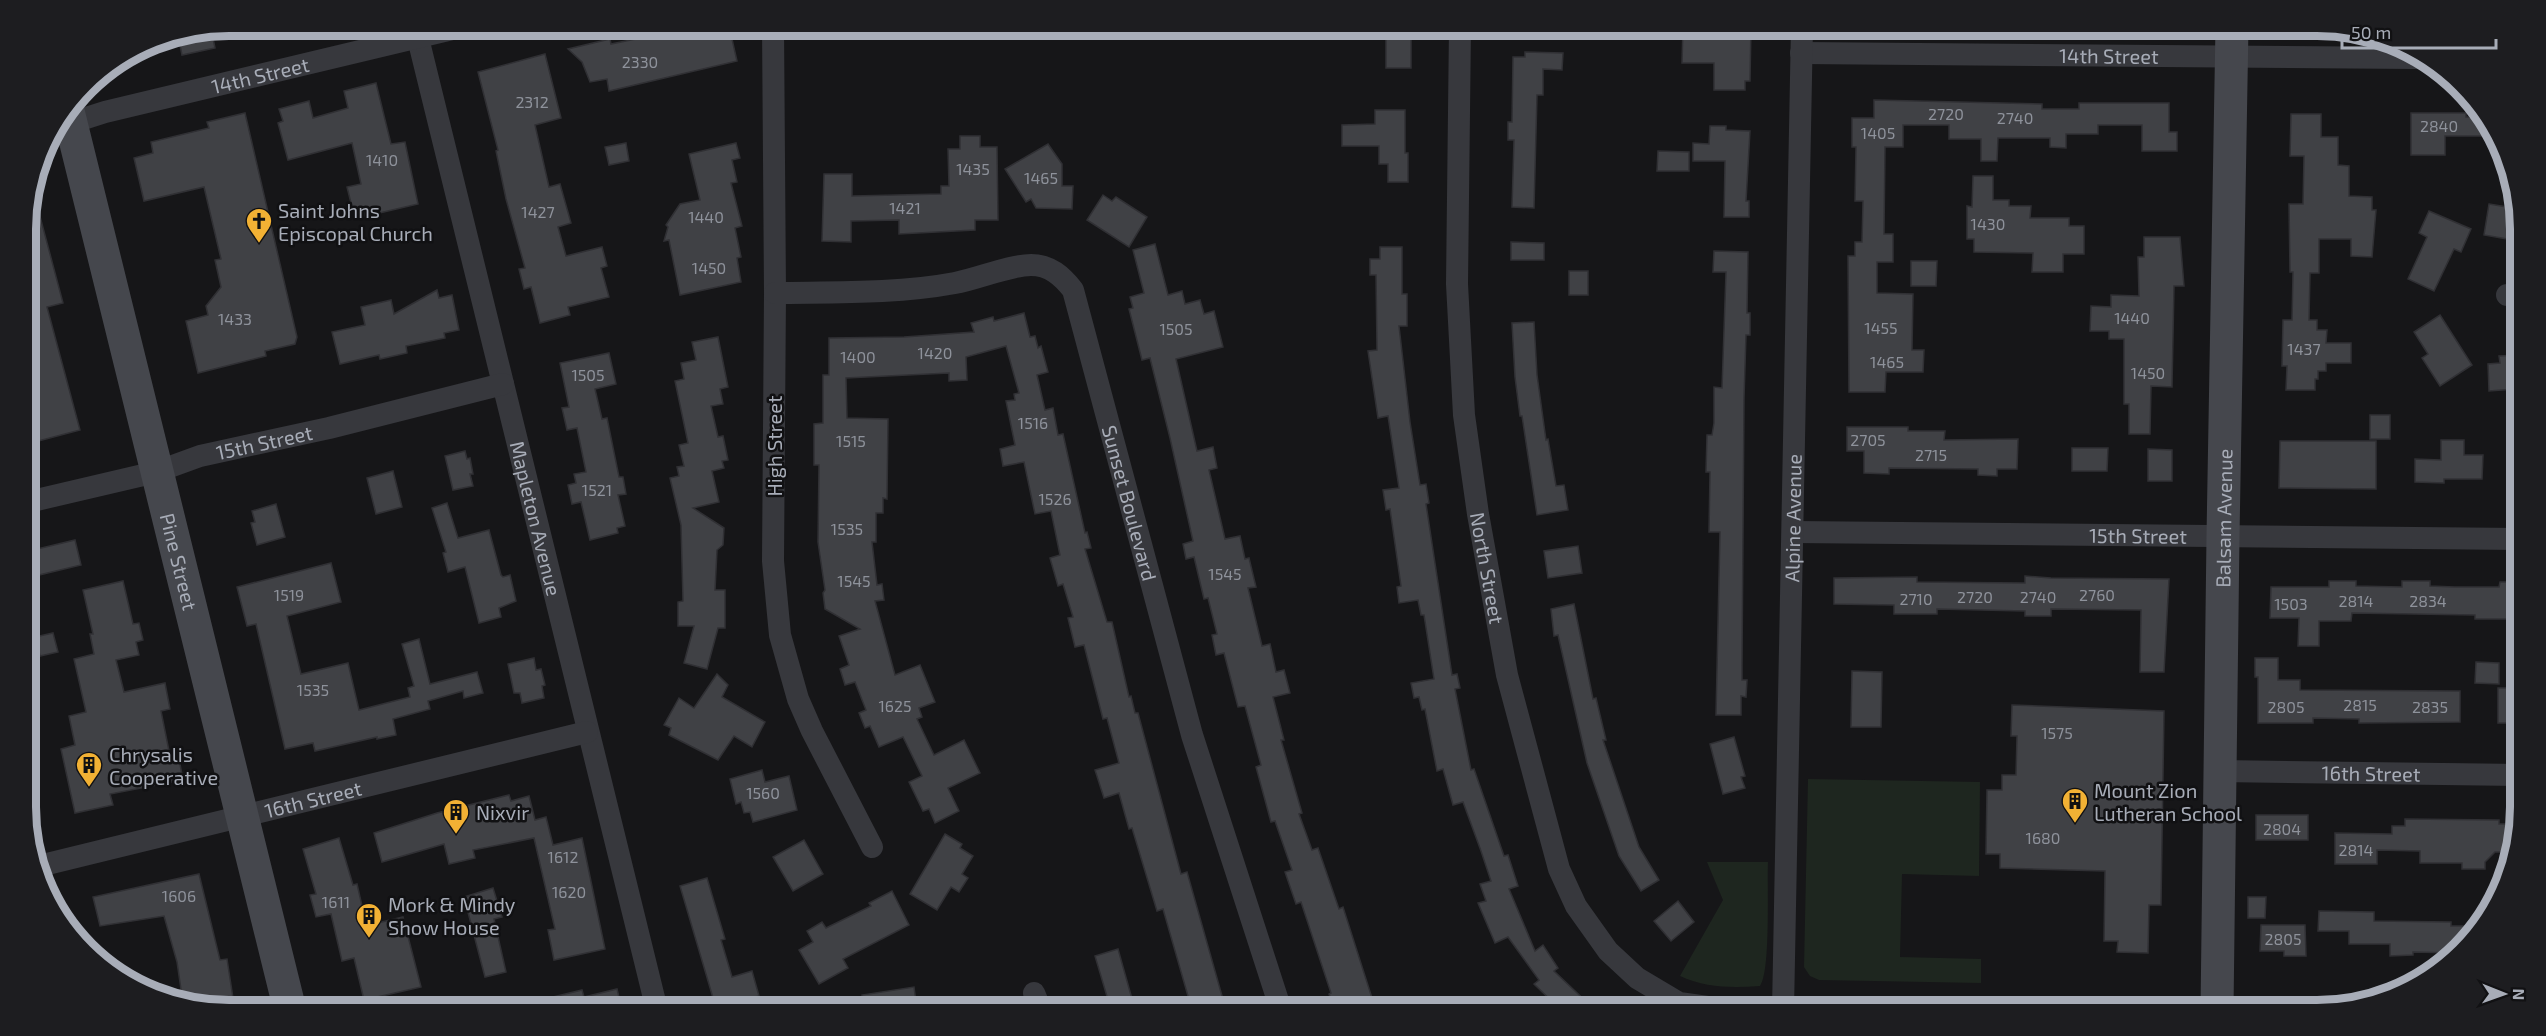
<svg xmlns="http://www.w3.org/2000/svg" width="2546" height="1036" font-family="'Exo 2',sans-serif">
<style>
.green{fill:#1e261f}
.building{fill:#404145;stroke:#303034;stroke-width:1.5}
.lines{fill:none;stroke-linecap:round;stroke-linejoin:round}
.street{stroke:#37383d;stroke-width:22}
.secondary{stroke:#45474d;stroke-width:33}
.labels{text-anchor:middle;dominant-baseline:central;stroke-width:5;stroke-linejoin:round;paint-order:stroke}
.number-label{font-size:16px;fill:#8e929b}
.street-label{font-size:20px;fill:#a8adb8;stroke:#111113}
.poi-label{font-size:20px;fill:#a8adb8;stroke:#111113;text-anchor:start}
.rim{fill:none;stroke:#a8adb8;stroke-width:8}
</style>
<rect width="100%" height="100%" fill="#161618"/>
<g class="green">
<polygon points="1808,779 1980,782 1979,876 1902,874 1900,957 1981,959 1981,983 1819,980 1810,976 1804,967"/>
<path d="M1707 862H1768C1767 884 1771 972 1760 986 1732 988 1706 988 1680 976L1723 900Z"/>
</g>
<g class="building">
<polygon points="680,26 729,26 737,61 609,91 607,79 590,82 582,62 568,49 610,39 611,44 660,34 659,30"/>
<rect x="1386" y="26" width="25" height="42"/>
<polygon points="1683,26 1751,26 1750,81 1745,81 1745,90 1714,90 1714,63 1682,63"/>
<polygon points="211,29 215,48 182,55 178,35"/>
<polygon points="1525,52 1563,53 1562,70 1543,69 1543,95 1537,95 1534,208 1512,207 1514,140 1508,140 1508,122 1512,122 1513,57 1525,57"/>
<polygon points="545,54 561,118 535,125 549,187 560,184 571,223 558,227 566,256 602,247 607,266 601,268 609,297 568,307 570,315 540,323 531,287 524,289 519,269 525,268 506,199 496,151 498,150 478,72"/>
<polygon points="376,83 391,144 405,142 418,204 362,217 360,209 353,211 347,187 361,184 352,143 288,160 278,123 283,121 279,109 309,101 313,118 348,108 344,91"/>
<polygon points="1874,100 2042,104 2042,109 2079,109 2079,103 2169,103 2169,132 2177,132 2177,151 2142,151 2142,125 2098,125 2098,134 2066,134 2066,148 2050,147 2050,138 1998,138 1997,161 1981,161 1981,139 1949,139 1949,125 1903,125 1903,147 1885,147 1884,234 1893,234 1893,262 1877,262 1877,293 1913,294 1912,350 1924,350 1923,372 1886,372 1885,392 1849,392 1848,256 1855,256 1855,242 1862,242 1863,201 1855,201 1856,147 1852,147 1852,118 1874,118"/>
<polygon points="1375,110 1405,110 1405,153 1408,153 1408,182 1388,182 1388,164 1379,164 1379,146 1342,146 1342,125 1375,124"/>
<polygon points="245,113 297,337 295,344 265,351 266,356 198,373 186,321 208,315 206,306 221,287 215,260 221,259 204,187 144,201 134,158 153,153 151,142 209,128 207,122"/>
<polygon points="2411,113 2466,113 2466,117 2484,117 2496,136 2445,136 2445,155 2411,155"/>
<polygon points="2291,114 2321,114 2321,137 2338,137 2338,165 2349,166 2349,196 2372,197 2372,210 2376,210 2372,257 2351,256 2351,239 2319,239 2319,273 2310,273 2309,320 2317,320 2317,330 2327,330 2326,343 2351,343 2351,363 2326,363 2326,371 2318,371 2318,379 2315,379 2315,390 2286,390 2287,366 2282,366 2283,320 2292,320 2293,272 2290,272 2289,204 2303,204 2304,156 2290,156"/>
<polygon points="1710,126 1726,126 1726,130 1750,131 1746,201 1749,201 1749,217 1724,217 1725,161 1693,161 1693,143 1709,144"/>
<polygon points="960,136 980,136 980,147 997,147 998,220 975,220 975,230 899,234 899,220 851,221 851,242 822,241 824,174 852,174 852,196 941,194 941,186 949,186 948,149 960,149"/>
<polygon points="626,143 629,161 609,165 605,147"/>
<polygon points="736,143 740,158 732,160 737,182 731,183 742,226 735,228 741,257 737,258 741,282 680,295 669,240 664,241 668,227 666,225 680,204 700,200 689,154"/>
<polygon points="1048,144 1062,164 1062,186 1073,186 1072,209 1036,208 1031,199 1026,202 1005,169"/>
<polygon points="1658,151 1689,152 1689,171 1657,171"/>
<polygon points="1973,176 1993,176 1993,200 2009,200 2009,206 2031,206 2030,218 2069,218 2069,226 2084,226 2084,254 2063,254 2063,272 2032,272 2033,253 1974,252 1974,239 1967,239 1967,206 1972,207"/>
<polygon points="33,190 63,303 47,307 80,430 27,444 27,388 33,387 27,363 26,215"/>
<polygon points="1103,195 1112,201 1116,197 1147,217 1129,247 1087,220"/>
<polygon points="2489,204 2519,209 2519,241 2484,235"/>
<polygon points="2429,211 2471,229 2461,252 2454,249 2434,291 2408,279 2427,237 2419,233"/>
<polygon points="2144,237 2180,237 2184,286 2174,286 2172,387 2151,386 2150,434 2129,434 2129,404 2124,404 2124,339 2109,339 2109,331 2090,331 2091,306 2111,307 2111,295 2139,296 2138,257 2144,257"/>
<polygon points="1511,242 1544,243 1544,260 1511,260"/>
<polygon points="1155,244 1168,295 1182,291 1185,304 1200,300 1204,314 1214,311 1223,347 1176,359 1197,451 1213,447 1217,468 1209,470 1225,539 1240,536 1245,559 1249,558 1256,587 1248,588 1262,646 1270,644 1276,672 1284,670 1290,693 1273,697 1284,740 1281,740 1302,813 1299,814 1312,850 1318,848 1339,909 1343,907 1372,998 1365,1000 1368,1010 1335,1010 1329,994 1331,993 1301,902 1296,904 1285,872 1292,870 1275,821 1271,822 1256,767 1261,765 1245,706 1238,707 1224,653 1216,655 1212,635 1217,634 1208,598 1204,599 1194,557 1186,559 1183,544 1193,541 1170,438 1150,358 1142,360 1129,309 1133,308 1130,297 1144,293 1133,250"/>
<polygon points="1380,247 1402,247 1402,294 1407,294 1407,326 1399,326 1410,422 1420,485 1426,484 1429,503 1426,504 1452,675 1457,674 1460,688 1455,689 1471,770 1474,769 1504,856 1508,855 1518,886 1509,889 1535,951 1543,945 1558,968 1554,971 1595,1010 1561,1010 1534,984 1539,980 1508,937 1495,943 1478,903 1486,901 1480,884 1491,881 1481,851 1463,802 1453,805 1443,769 1437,771 1425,709 1422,710 1419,697 1414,698 1411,683 1434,679 1424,615 1421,615 1418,600 1399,603 1397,587 1401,586 1390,509 1386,510 1383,490 1399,488 1388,416 1378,418 1368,351 1377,350 1376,275 1370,275 1370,259 1380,259"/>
<polygon points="1714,251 1748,252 1747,313 1750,313 1750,335 1746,335 1744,398 1742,667 1742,680 1747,680 1746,697 1741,696 1741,715 1716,715 1720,532 1709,532 1710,472 1706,472 1707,435 1712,435 1714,423 1714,387 1722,388 1726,272 1713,272"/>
<polygon points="1911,261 1937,261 1936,286 1911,286"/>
<rect x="1569" y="271" width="19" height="24"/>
<polygon points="437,290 439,298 452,295 459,330 444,333 445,338 406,346 407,353 380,359 379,355 340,364 332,332 365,325 361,307 391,300 394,314"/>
<polygon points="1024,313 1030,337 1035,336 1038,348 1041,346 1048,372 1037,375 1045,410 1053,408 1058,435 1063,434 1085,533 1087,532 1091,548 1085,549 1107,622 1112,622 1129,697 1131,696 1135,713 1138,713 1181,874 1187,872 1226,1010 1192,1010 1163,909 1157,911 1132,828 1129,829 1119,793 1104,798 1095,770 1119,763 1107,718 1103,719 1084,645 1075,647 1068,618 1073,617 1063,584 1058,586 1050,558 1060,555 1051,511 1035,514 1024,462 1003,466 1000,449 1015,445 1006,401 1015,400 1014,394 1019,393 1006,346 966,357 967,380 949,381 949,373 846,378 847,418 888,419 887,499 883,498 883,513 876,513 876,542 872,542 877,585 882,584 884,600 875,601 895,675 920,665 935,702 919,708 922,717 917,719 934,755 964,740 980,773 948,788 959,811 935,823 929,809 923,811 909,782 922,776 903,737 879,747 870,726 865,728 859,713 866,710 855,682 845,685 840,669 849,665 839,636 860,629 825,609 823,593 825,590 818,542 819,465 814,465 814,424 823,423 823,375 829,375 829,338 904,337 974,332 971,323 993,317 994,321"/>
<polygon points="2440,315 2472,365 2440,386 2422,358 2428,354 2414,332"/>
<polygon points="1534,322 1537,375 1546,440 1548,439 1556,486 1564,485 1568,510 1537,515 1522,416 1520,416 1515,377 1512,323"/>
<polygon points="718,337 728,387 720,389 723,404 711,406 718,437 723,436 728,460 722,461 724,468 712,471 719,502 693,508 724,528 723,545 717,550 715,590 725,590 725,628 718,628 707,669 684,663 694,626 678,626 678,602 683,601 681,525 670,478 679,476 677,467 684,466 679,445 688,443 675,381 684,379 681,363 696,360 692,342"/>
<polygon points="609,353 616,384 595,389 602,419 607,418 619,477 623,477 626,494 618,495 625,526 617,528 618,533 590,540 581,502 572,504 568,485 576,483 574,474 586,472 577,428 567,430 562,408 569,407 560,363"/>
<polygon points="2519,355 2519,384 2514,385 2515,389 2489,391 2488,364 2500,363 2499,356"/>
<rect x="2370" y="415" width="20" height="24"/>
<polygon points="1847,427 1908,427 1908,431 1945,431 1944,440 2018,439 2017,469 1997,469 1997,476 1978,475 1978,469 1889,468 1889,474 1864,473 1864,451 1847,451"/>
<polygon points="2441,440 2464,440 2464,455 2483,455 2482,479 2444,479 2444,483 2415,482 2415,459 2441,460"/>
<polygon points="2280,441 2376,441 2376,489 2279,488"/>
<polygon points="2072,448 2108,448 2107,471 2072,471"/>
<polygon points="2148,449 2172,450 2172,481 2148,481"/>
<polygon points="465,451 467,459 470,458 473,474 470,474 473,486 453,490 445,456"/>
<polygon points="393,471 402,507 376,514 367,478"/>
<polygon points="447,503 458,538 489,530 501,575 503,577 510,575 516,601 499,608 501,617 479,623 465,567 448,572 443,553 446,552 432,508"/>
<polygon points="276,504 285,537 257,545 251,523 255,522 252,511"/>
<polygon points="75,540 81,565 39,575 33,550"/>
<polygon points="1578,546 1582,573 1548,578 1544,551"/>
<polygon points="331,563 341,602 287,616 301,674 348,663 359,710 410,697 408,688 414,686 402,644 419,639 430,684 477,672 483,693 464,698 463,691 428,701 430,709 393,719 396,735 377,739 377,737 315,751 313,743 285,749 256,624 247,626 237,587"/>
<polygon points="2025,576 2051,578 2169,579 2164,672 2140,672 2141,610 2051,609 2051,616 2025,616 2025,611 1937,609 1937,614 1894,614 1894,605 1834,604 1834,578 1917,577 1917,582 2025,583"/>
<polygon points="123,581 133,624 139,623 143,640 136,642 139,655 116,660 124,692 165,683 170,709 161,711 171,761 179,759 183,780 110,794 113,805 75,813 61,749 75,745 69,716 86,712 74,659 94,654 90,634 93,634 83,590"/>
<polygon points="2329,581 2356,581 2356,586 2402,587 2402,581 2430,581 2430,586 2455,587 2499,587 2500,582 2520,582 2519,619 2475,619 2475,615 2352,613 2351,621 2319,621 2319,646 2298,646 2299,618 2270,618 2271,587 2329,587"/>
<polygon points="1574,604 1593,699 1596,698 1606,740 1603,740 1639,847 1659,880 1641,891 1619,856 1587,763 1558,635 1554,636 1551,609"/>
<polygon points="53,633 58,652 40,656 35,637"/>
<polygon points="534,658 536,670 541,669 545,685 542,686 544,698 522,703 520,693 514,693 508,664"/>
<polygon points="2255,658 2278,658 2278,680 2300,680 2300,690 2460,691 2460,722 2359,723 2359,719 2313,718 2313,723 2258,723 2258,677 2255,677"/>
<polygon points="2476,662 2499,663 2499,684 2475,683"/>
<polygon points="1852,671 1882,672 1881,727 1851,727"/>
<polygon points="717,674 728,685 722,697 765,722 752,747 734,736 718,760 669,735 671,728 664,725 679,698 694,708"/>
<rect x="2498" y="688" width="22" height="35"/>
<polygon points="2012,705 2164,711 2161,905 2149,905 2148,953 2117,952 2118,941 2104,941 2105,871 2000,868 2000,854 1986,854 1987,790 2002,790 2002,775 2016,775 2017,736 2011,736"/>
<polygon points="1734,737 1745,776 1741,777 1745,788 1723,794 1710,744"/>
<polygon points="762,770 765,782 789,776 797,810 753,822 750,812 744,813 741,802 736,804 730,779"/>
<polygon points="509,795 511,801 529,796 535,820 546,817 553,845 582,838 605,949 554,960 548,930 555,929 534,838 473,850 475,858 449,864 444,844 382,862 374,833 437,813"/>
<rect x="2256" y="815" width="52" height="25"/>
<polygon points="2405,819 2499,820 2499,824 2518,824 2513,852 2495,852 2485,862 2485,869 2462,869 2462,863 2420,863 2420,851 2377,850 2377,864 2335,864 2335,833 2392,834 2392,826 2405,826"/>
<polygon points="945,834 962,844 960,848 973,856 962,874 968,878 959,892 951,887 937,910 910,894"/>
<polygon points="339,838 353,885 357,884 365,919 372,918 373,924 403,917 421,987 364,1000 354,958 342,961 331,914 316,917 310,895 316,894 303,849"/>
<polygon points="804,840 823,874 793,891 773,857"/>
<polygon points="199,874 220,960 227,959 235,1011 183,1003 177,962 164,916 100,926 93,897"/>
<polygon points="707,878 725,939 721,940 732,977 752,971 759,996 716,1008 680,886"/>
<polygon points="493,888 502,917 494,919 506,972 485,977 464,897"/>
<polygon points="892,891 909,925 843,959 848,968 819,984 799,950 813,942 807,931 822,922 826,928 871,906 869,903"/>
<polygon points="2248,897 2266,897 2265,918 2248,918"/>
<polygon points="1678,901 1694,922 1671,941 1654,921"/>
<polygon points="2319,911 2374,912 2374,921 2451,922 2451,926 2481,926 2457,953 2413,952 2413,955 2390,956 2390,944 2349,944 2349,931 2318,931"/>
<polygon points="2261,925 2305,925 2306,956 2284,956 2284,951 2260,951"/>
<polygon points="1118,949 1134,1006 1111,1010 1095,956"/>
<polygon points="914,987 917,1010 865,1010 862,995"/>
<polygon points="617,989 622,1010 525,1010 524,1004 582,990 584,997"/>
</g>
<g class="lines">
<g class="street">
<path id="s1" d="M415 26 657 1010"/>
<polyline points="773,26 775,293 773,561 780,635 798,699 812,731 872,847"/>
<path id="s2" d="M1460 26 1457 284 1464 415 1478 514 1507 675 1559 869 1576 906 1608 951 1637 978 1679 1003 1729 1010"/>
<path id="s3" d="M1801 53 2415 58"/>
<path id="s4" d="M55 128 105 112 465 26"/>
<path id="s5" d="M775 293C835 292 896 294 955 283 977 279 1010 265 1031 265 1050 265 1062 276 1073 290L1192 735 1281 1010"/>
<polyline points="2507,295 2519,295"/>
<path id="s6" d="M28 502 156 472 200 456 329 428 503 384"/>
<path id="s7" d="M1793 532 2520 539"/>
<path id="s8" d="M2219 771 2520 775"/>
<path id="s9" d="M39 866 587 732"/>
<polyline points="1034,993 1041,1010"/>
<path id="s10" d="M1783 1010 1802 26"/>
<polyline points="1797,1010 2046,1007 2330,1010"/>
</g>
<g class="secondary">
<path id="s11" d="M68 111 290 1010"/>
<path id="s12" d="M2217 1010 2223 536 2232 26"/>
</g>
</g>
<defs>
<g id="church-pin" transform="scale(1.35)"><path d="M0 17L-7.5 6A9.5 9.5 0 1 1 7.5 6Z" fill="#f2b134" stroke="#111113"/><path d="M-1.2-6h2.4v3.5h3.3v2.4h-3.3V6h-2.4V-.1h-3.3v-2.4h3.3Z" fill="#111"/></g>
<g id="building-pin" transform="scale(1.35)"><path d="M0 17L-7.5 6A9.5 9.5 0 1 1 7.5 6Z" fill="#f2b134" stroke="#111113"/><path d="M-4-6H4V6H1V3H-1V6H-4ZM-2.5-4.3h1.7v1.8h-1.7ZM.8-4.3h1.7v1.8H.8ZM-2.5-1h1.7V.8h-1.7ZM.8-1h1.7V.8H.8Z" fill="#111"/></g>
</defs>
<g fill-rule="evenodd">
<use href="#church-pin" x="259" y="221"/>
<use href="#building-pin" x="89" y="765"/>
<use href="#building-pin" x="2075" y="801"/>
<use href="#building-pin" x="456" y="812"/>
<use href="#building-pin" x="369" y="916"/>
</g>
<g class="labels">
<g class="number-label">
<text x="640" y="61">2330</text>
<text x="532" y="101">2312</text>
<text x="1946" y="113">2720</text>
<text x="2015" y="117">2740</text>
<text x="2439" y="125">2840</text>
<text x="1878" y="132">1405</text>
<text x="382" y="159">1410</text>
<text x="973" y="168">1435</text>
<text x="1041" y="177">1465</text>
<text x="905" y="207">1421</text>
<text x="538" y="211">1427</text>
<text x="706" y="216">1440</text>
<text x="1988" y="223">1430</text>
<text x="709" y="267">1450</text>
<text x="2132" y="317">1440</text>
<text x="235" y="318">1433</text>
<text x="1881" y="327">1455</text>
<text x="1176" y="328">1505</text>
<text x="2304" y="348">1437</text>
<text x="935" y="352">1420</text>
<text x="858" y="356">1400</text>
<text x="1887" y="361">1465</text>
<text x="2148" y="372">1450</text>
<text x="588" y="374">1505</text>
<text x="1033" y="422">1516</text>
<text x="1868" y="439">2705</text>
<text x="851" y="440">1515</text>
<text x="1931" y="454">2715</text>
<text x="597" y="489">1521</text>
<text x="1055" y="498">1526</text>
<text x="847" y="528">1535</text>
<text x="1225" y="573">1545</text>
<text x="854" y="580">1545</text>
<text x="289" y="594">1519</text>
<text x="2097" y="594">2760</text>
<text x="1975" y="596">2720</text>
<text x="2038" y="596">2740</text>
<text x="1916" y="598">2710</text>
<text x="2356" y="600">2814</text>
<text x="2428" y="600">2834</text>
<text x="2291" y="603">1503</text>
<text x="313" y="689">1535</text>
<text x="2360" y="704">2815</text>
<text x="895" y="705">1625</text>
<text x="2286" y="706">2805</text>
<text x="2430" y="706">2835</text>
<text x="2057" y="732">1575</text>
<text x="763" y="792">1560</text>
<text x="2282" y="828">2804</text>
<text x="2043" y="837">1680</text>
<text x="2356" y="849">2814</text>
<text x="563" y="856">1612</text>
<text x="569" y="891">1620</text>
<text x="179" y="895">1606</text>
<text x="336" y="901">1611</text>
<text x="2283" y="938">2805</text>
</g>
<g class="street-label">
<text stroke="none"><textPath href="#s3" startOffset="308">14th Street</textPath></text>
<text stroke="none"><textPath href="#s4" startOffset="212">14th Street</textPath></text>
<text stroke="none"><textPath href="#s6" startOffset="244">15th Street</textPath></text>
<text transform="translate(774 446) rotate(-90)">High Street</text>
<text stroke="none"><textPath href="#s5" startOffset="530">Sunset Boulevard</textPath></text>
<text stroke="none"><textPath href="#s1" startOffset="507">Mapleton Avenue</textPath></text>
<text stroke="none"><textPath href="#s10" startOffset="492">Alpine Avenue</textPath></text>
<text stroke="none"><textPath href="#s12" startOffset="492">Balsam Avenue</textPath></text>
<text stroke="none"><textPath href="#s7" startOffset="345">15th Street</textPath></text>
<text stroke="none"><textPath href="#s11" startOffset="464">Pine Street</textPath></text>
<text stroke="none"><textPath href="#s2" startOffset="544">North Street</textPath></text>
<text stroke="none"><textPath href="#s8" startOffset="152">16th Street</textPath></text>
<text stroke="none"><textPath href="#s9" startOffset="282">16th Street</textPath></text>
</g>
<g class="poi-label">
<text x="278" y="210">Saint Johns<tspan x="278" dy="23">Episcopal Church</tspan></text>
<text x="109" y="754">Chrysalis<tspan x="109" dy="23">Cooperative</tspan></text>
<text x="2094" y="790">Mount Zion<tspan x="2094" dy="23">Lutheran School</tspan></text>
<text x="476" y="812">Nixvir</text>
<text x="388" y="904">Mork &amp; Mindy<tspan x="388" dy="23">Show House</tspan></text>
</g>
</g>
<path d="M0 0H2546V1036H0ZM229 36H2317A193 193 0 0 1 2510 229V807A193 193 0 0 1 2317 1000H229A193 193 0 0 1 36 807V229A193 193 0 0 1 229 36Z" fill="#1d1d20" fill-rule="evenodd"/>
<path class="rim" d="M229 36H2317A193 193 0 0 1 2510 229V807A193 193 0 0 1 2317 1000H229A193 193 0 0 1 36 807V229A193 193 0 0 1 229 36Z"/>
<g transform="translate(2504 994) rotate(91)" stroke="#111113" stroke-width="4.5" paint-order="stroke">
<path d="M0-4.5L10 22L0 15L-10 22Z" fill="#a8adb8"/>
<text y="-9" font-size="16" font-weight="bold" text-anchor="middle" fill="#a8adb8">N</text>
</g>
<path d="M2342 39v9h154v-9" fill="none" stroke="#a8adb8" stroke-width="3"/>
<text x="2351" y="39" font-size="18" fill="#a8adb8" stroke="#111113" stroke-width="4.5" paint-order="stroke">50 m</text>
</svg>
